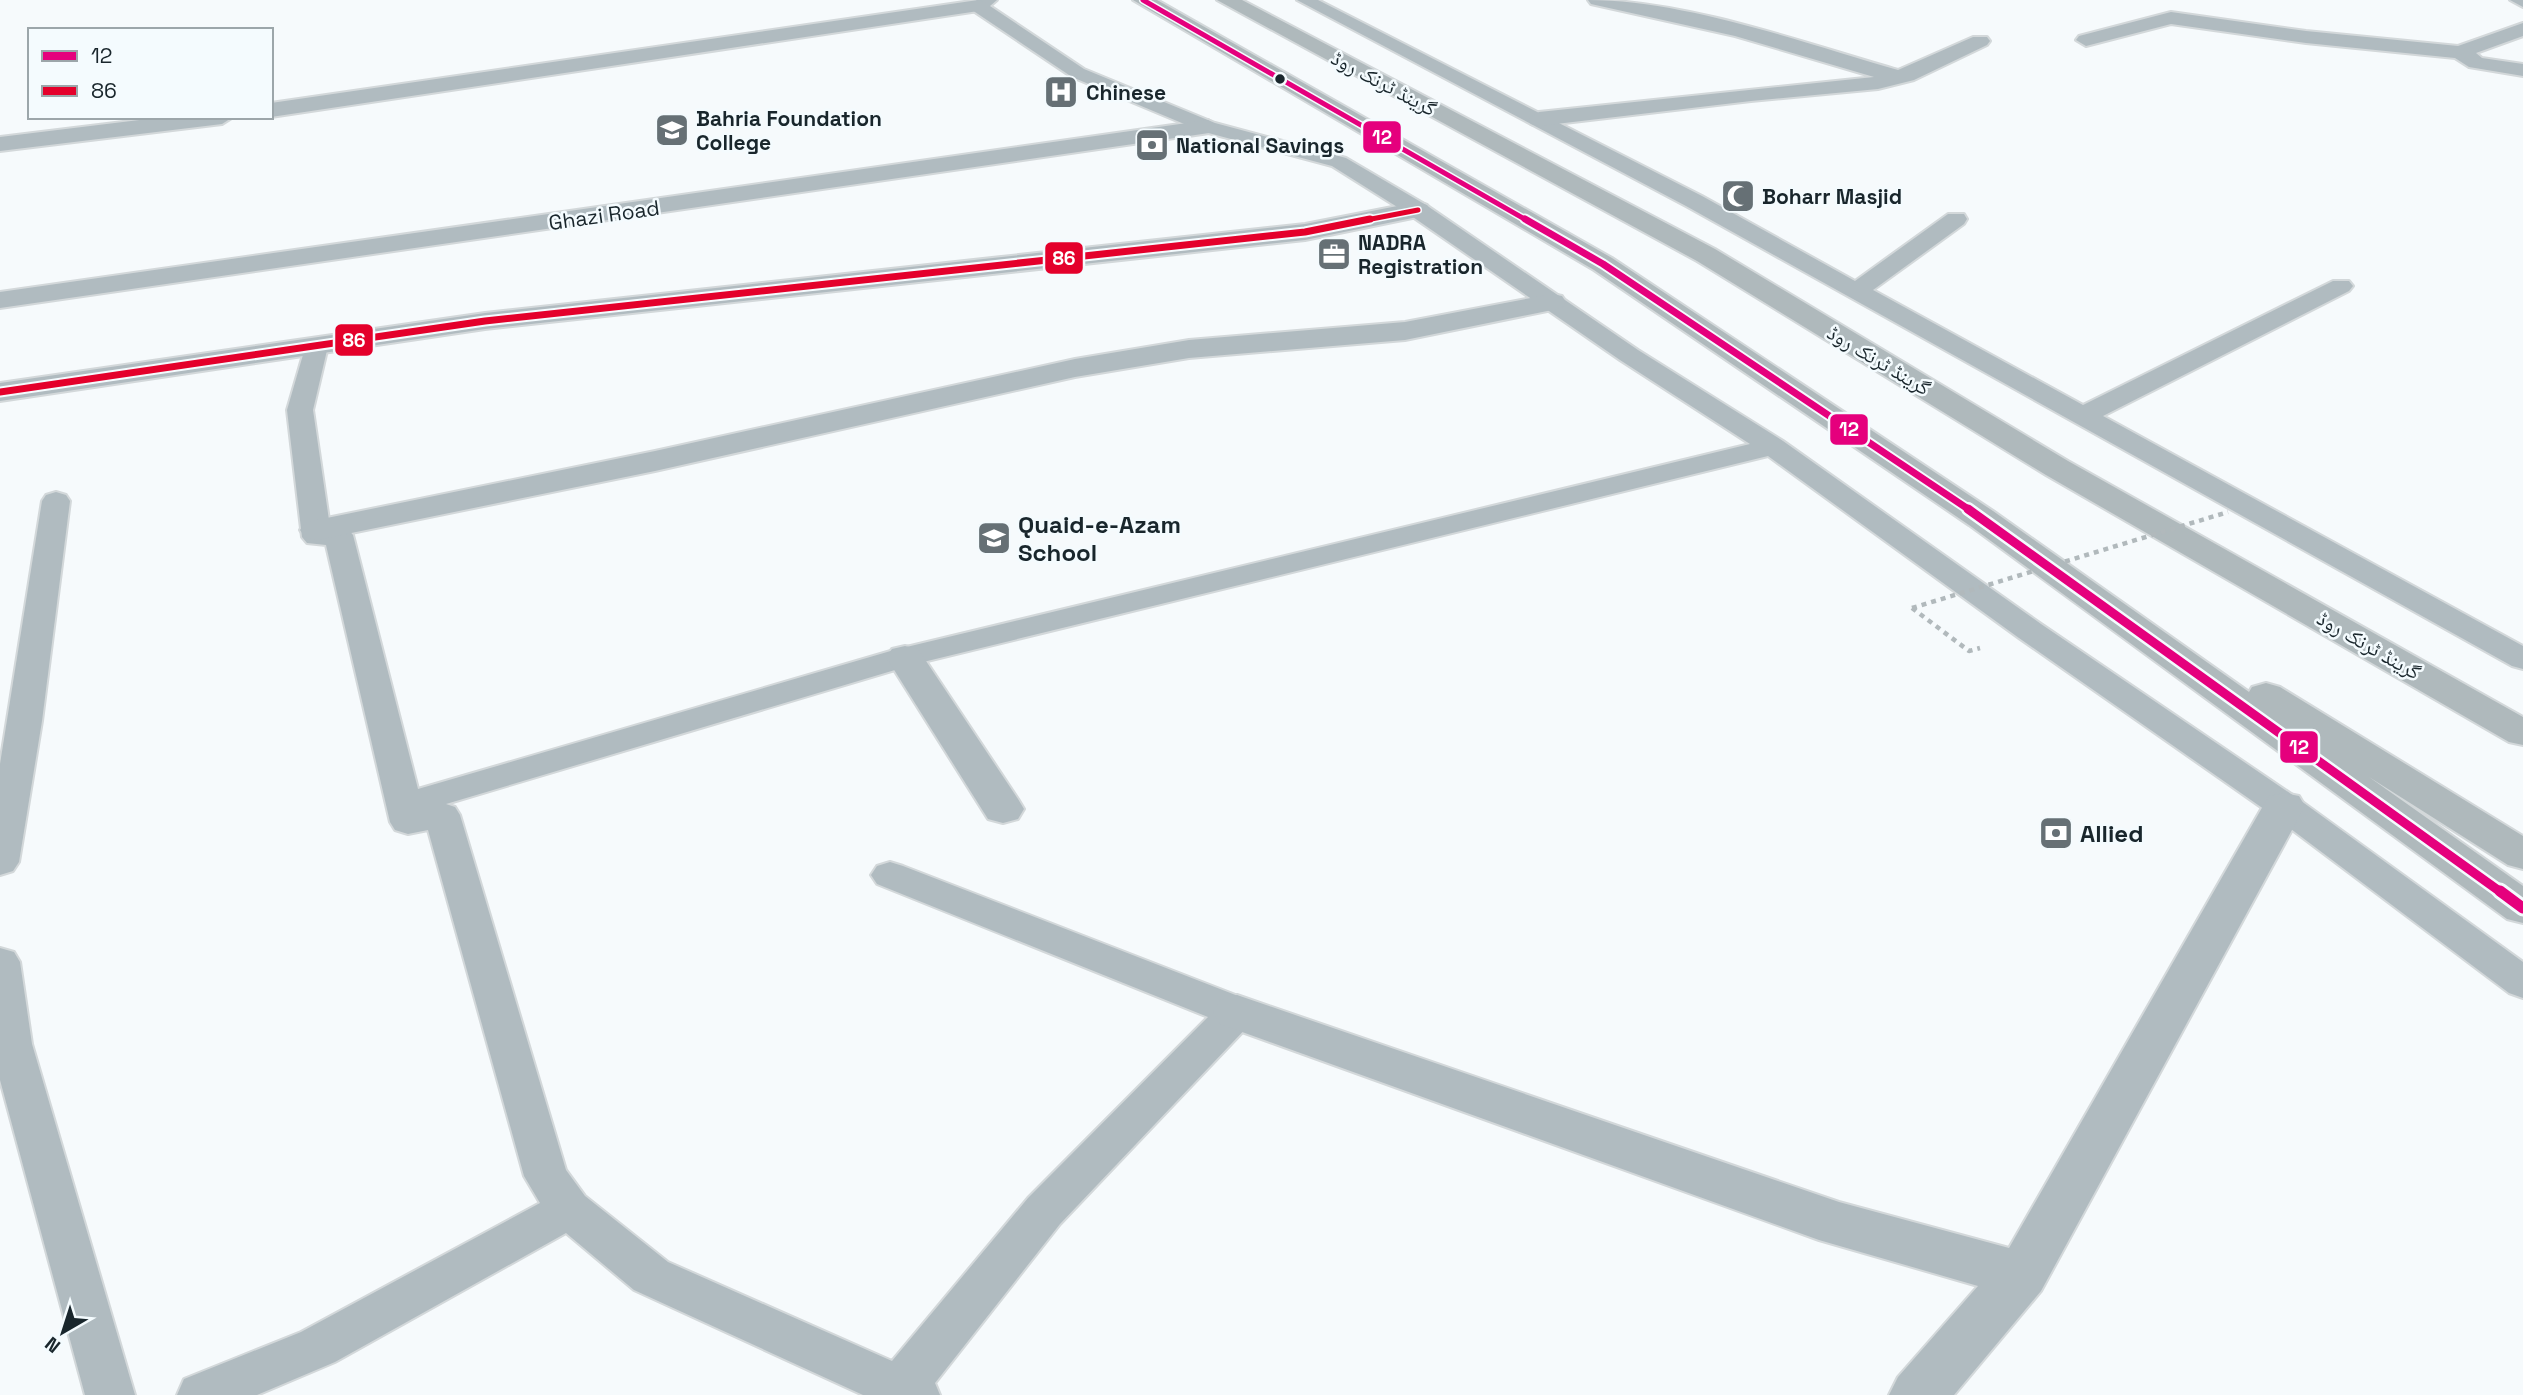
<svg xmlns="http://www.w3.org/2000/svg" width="2523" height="1395" font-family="'Space Grotesk','Noto Naskh Arabic',sans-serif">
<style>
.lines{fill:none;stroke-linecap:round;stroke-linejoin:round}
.lane-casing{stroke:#d3d8da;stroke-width:4}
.street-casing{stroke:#d3d8da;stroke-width:4}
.highway-casing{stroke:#d3d8da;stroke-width:4}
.path{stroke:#b1b9bc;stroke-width:4.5;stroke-dasharray:5 5;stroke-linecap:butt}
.lane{fill:#b0bbc0;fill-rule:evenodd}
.street{fill:#b0bbc0;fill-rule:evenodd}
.highway{fill:#afb9bc;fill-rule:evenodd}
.path-bridge{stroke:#b1b9bc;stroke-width:4.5;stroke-dasharray:5 5;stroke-linecap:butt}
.bus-1-far3-casing{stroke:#f4fbfe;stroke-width:8}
.bus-1-far2-casing{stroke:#f4fbfe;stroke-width:11}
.bus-1-far1-casing{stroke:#f4fbfe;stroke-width:14}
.bus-1-casing{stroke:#f4fbfe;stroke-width:17}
.bus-2-far1-casing{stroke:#f4fbfe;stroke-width:8}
.bus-2-casing{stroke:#f4fbfe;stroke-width:11}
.bus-1-far3{stroke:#e5007d;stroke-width:5}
.bus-1-far2{stroke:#e5007d;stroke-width:7}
.bus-1-far1{stroke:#e5007d;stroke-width:9}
.bus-1{stroke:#e5007d;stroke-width:11}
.bus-2-far1{stroke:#e4002b;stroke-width:5}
.bus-2{stroke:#e4002b;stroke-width:7}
.bus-dot{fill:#19262c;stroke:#f4fbfe;stroke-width:2.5}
.labels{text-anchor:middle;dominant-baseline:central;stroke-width:5;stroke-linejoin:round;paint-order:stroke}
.far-street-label{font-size:21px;fill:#19262c;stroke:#f4fbfe}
.far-poi-label{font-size:21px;font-weight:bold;fill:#19262c;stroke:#f4fbfe;text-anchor:start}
.poi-label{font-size:24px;font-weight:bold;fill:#19262c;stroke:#f4fbfe;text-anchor:start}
.line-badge{stroke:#f4fbfe;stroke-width:2.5}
.badge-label{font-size:19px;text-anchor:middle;font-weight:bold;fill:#fff}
</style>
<rect width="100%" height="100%" fill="#f6fafc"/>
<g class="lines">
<g class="lane-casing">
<g id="lane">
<polygon points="977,0 997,0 990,6 1084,69 1215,123 1346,158 1426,205 1638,350 1783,441 2041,624 2297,798 2523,962 2523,998 2509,993 2271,814 2019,638 1768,456 915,664 446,804 455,807 460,815 566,1170 585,1196 668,1262 892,1361 1028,1198 1208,1017 877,884 871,875 877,866 890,862 903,866 1251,1001 1257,1012 1251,1023 1060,1224 935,1383 940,1395 863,1395 634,1290 566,1233 335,1362 257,1395 177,1395 184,1379 301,1332 540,1203 524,1176 428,830 408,834 395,830 390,822 326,545 307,543 302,537 287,410 307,341 325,341 328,346 313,410 330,527 348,529 353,535 418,789 894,650 1750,444 1620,360 1410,215 1332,166 1201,131 1072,77 972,10 970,6"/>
<polygon points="1297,0 1318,0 1702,196 1855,281 1948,214 1964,214 1967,219 1964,224 1873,290 2083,405 2333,281 2349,281 2353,286 2349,291 2103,416 2523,646 2523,669 2512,666 1686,206"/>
<polygon points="56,492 66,495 70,501 42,721 19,862 13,871 0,875 0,764 42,501 46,495"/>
<polygon points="0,948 14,952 20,962 32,1044 135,1395 85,1395 0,1080"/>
</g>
</g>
<g class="street-casing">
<g id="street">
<polygon points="978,0 985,2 988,6 985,10 271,117 271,103"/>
<path d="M1588 0C1685 0 1804 43 1898 70L1973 37H1987L1990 41 1987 45 1914 80 1878 89 1751 101 1539 126 1531 124 1528 119 1539 112 1874 77 1735 36 1591 4Z"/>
<polygon points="2510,0 2523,0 2523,7"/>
<polygon points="2171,12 2306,31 2458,46 2523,23 2523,36 2476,53 2482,58 2523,64 2523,76 2469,67 2455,58 2306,43 2171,24 2086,46 2076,40 2079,36"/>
<polygon points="164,117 233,117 222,124 0,151 0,137"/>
<polygon points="1208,120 1219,127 1216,132 0,308 0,292"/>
<polygon points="1418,202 1427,205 1431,210 1427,215 1305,240 485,329 0,401 0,383 485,313 1305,224"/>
<polygon points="1552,294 1562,296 1566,302 1562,308 1405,340 1189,358 1075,377 655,471 317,540 305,537 300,530 305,523 317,520 655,451 1075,359 1189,340 1405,322"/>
<polygon points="905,646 918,649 1018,799 1024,809 1018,819 1003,823 988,819 886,657 892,649"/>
<polygon points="2284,793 2299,796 2305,806 2041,1291 1954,1395 1889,1395 1898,1377 1978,1286 1819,1240 1220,1024 1213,1012 1220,1000 1237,995 1839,1202 2009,1248 2263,806 2269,796"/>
</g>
</g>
<g class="highway-casing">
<g id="highway">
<polygon points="1133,0 1157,0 1612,258 1993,511 2249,692 2252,687 2266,683 2280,687 2523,836 2523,869 2508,865 2369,777 2523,886 2523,923 2507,919 1969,525 1594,270"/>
<polygon points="1217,0 1242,0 1715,249 2068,461 2523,717 2523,745 2509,742 2046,475 1697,261"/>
</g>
</g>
<polyline class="path" points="1912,608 1969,651 1980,648"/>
<use href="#lane" class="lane"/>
<use href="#street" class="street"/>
<use href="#highway" class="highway"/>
<polyline class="path-bridge" points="1912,608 2228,512"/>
<g class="bus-1-far3-casing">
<polyline id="bus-1-far3" points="1143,0 1528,221"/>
</g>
<g class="bus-1-far2-casing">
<polyline id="bus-1-far2" points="1525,219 1603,264 1971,511"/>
</g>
<g class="bus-1-far1-casing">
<polyline id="bus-1-far1" points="1968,509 2502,893"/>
</g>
<g class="bus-1-casing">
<polyline id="bus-1" points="2500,891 2523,908"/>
</g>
<g class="bus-2-far1-casing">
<polyline id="bus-2-far1" points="1361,221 1418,210"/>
</g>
<g class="bus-2-casing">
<polyline id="bus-2" points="0,392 485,321 1305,232 1370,219"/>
</g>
<use href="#bus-1-far3" class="bus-1-far3"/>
<use href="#bus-1-far2" class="bus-1-far2"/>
<use href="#bus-1-far1" class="bus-1-far1"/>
<use href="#bus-1" class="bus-1"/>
<use href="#bus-2-far1" class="bus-2-far1"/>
<use href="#bus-2" class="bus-2"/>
</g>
<defs>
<g id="hospital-square" transform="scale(1.75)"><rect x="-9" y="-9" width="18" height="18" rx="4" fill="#667075" stroke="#f4fbfe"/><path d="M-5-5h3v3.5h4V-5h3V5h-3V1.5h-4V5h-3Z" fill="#fff"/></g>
<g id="university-square" transform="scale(1.75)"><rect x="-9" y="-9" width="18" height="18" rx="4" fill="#667075" stroke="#f4fbfe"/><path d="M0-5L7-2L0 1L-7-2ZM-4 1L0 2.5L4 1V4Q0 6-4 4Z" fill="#fff"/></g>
<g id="bank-square" transform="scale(1.75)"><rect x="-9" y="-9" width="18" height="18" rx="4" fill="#667075" stroke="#f4fbfe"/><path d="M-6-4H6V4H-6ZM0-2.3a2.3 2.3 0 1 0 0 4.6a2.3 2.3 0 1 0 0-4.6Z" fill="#fff"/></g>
<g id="mosque-square" transform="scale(1.75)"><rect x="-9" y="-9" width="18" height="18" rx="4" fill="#667075" stroke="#f4fbfe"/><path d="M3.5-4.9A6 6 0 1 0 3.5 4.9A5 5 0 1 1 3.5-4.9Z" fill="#fff"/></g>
<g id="office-square" transform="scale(1.75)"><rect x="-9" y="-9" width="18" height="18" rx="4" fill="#667075" stroke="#f4fbfe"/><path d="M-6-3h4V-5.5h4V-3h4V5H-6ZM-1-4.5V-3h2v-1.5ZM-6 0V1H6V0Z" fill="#fff"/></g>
<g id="school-square" transform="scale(1.75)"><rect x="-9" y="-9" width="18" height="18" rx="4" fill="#667075" stroke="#f4fbfe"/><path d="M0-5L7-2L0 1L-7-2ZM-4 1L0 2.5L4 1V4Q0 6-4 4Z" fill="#fff"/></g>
</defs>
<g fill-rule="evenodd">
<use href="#hospital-square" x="1061" y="92"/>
<use href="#university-square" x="672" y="130"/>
<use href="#bank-square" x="1152" y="145"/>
<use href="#mosque-square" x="1738" y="196"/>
<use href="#office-square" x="1334" y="254"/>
<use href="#school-square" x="994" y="538"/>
<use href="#bank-square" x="2056" y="833"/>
</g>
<circle class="bus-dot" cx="1280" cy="79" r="6"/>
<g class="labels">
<g class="far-street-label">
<text transform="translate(1384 83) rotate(28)">گرینڈ ٹرنک روڈ</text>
<text transform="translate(604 215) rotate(-8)">Ghazi Road</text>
<text transform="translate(1879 360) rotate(31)">گرینڈ ٹرنک روڈ</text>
<text transform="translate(2369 645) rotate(30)">گرینڈ ٹرنک روڈ</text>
</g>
<g class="far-poi-label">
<text x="1086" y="92">Chinese</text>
<text x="696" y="118">Bahria Foundation<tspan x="696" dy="24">College</tspan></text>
<text x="1176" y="145">National Savings</text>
<text x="1762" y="196">Boharr Masjid</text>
<text x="1358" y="242">NADRA<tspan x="1358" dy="24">Registration</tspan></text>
</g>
<g class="poi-label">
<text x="1018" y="524">Quaid-e-Azam<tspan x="1018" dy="28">School</tspan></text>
<text x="2080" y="833">Allied</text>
</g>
</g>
<g class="line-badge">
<rect x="1362" y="120" width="40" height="34" rx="7" fill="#e5007d"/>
<rect x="1044" y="241" width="40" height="34" rx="7" fill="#e4002b"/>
<rect x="334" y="323" width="40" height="34" rx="7" fill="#e4002b"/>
<rect x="1829" y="413" width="40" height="33" rx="7" fill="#e5007d"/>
<rect x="2279" y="730" width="40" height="34" rx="7" fill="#e5007d"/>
</g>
<g class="badge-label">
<text x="1382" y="144">12</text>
<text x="1064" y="265">86</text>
<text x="354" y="347">86</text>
<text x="1849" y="436">12</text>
<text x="2299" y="754">12</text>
</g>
<rect x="28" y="28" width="245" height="91" fill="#f4fbfe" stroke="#9ca6aa" stroke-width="2"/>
<rect x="42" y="51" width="35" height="10" fill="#e5007d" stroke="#9ca6aa" stroke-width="2"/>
<text x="91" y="63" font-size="21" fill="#19262c">12</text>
<rect x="42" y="86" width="35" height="10" fill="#e4002b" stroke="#9ca6aa" stroke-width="2"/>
<text x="91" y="98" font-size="21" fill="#19262c">86</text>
<g transform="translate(63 1332) rotate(219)" stroke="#f4fbfe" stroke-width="5" paint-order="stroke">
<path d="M0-5L12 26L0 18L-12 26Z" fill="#19262c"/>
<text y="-10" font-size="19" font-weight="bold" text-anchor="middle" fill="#19262c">N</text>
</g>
</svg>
